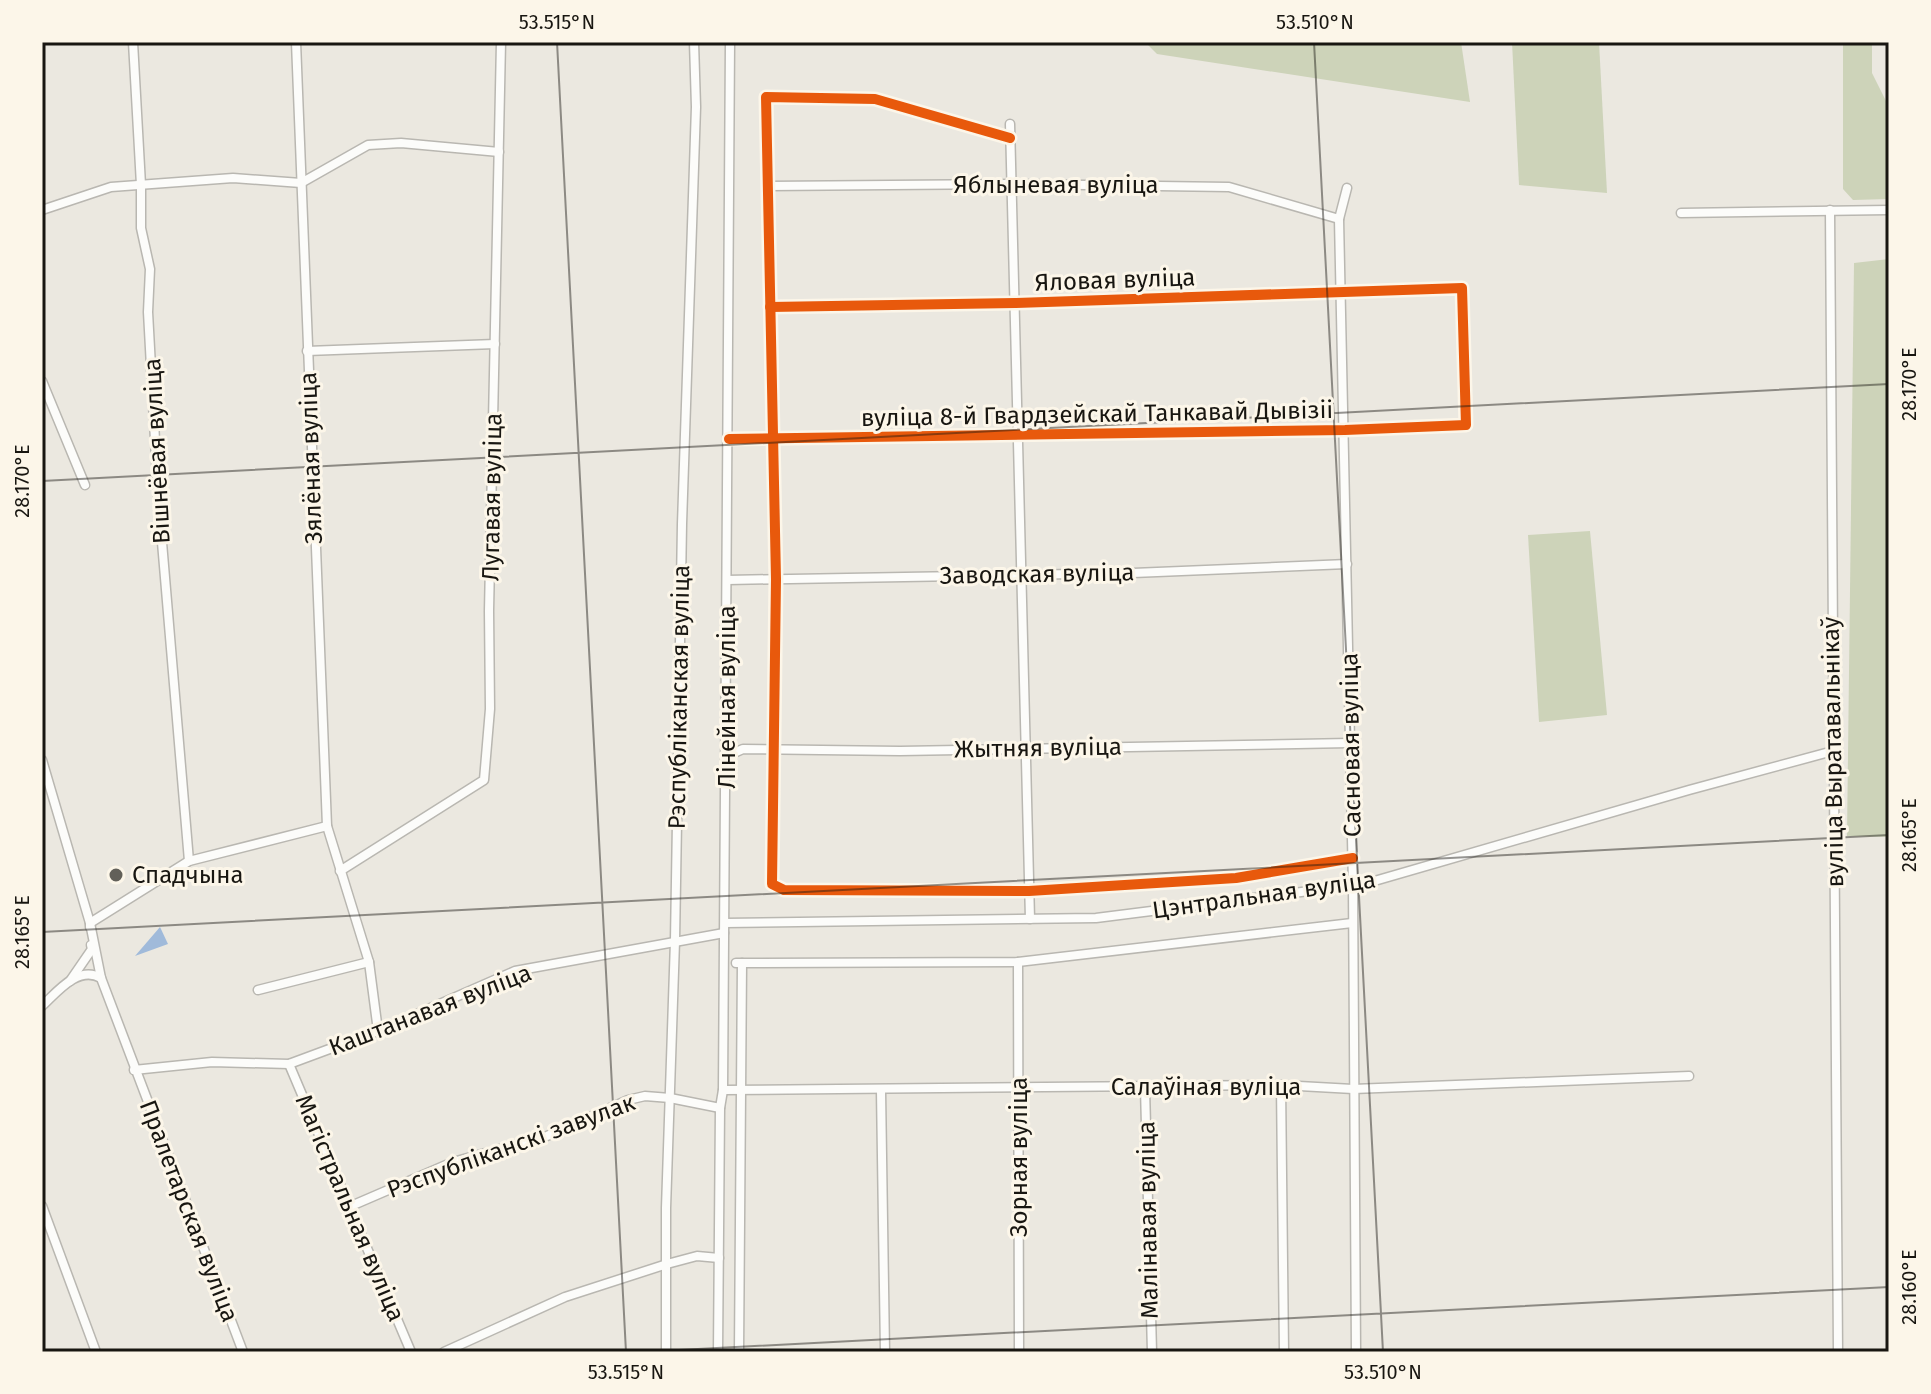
<svg xmlns="http://www.w3.org/2000/svg" width="1931" height="1394" font-family="'Fira Sans',sans-serif">
<style>
.green{fill:#cdd3b9}
.water{fill:#a0bada}
.lines{fill:none;stroke-linecap:round;stroke-linejoin:round}
.minor-casing{stroke:#b9b7b1;stroke-width:11}
.minor{stroke:#fcfcfa;stroke-width:8}
.cycleway-casing{stroke:#fcf6e9;stroke-width:15}
.cycleway{stroke:#e8590c;stroke-width:10}
.ticks{fill:none;stroke:#181611;stroke-width:2;stroke-opacity:0.45}
.poi-dot{fill:#626059;stroke:#fcf6e9;stroke-width:3}
.labels{text-anchor:middle;dominant-baseline:central;stroke-width:6;stroke-linejoin:round;paint-order:stroke}
.street-label{font-size:24px;fill:#181611;stroke:#fcf6e9}
.poi-label{font-size:24px;fill:#181611;stroke:#fcf6e9;text-anchor:start}
.neatline{fill:none;stroke:#181611;stroke-width:3}
.ticks-label{font-size:20px;text-anchor:middle;fill:#181611}
</style>
<rect width="100%" height="100%" fill="#ebe8e0"/>
<g class="green">
<polygon points="1145,42 1461,42 1470,102 1157,54"/>
<polygon points="1512,42 1599,42 1607,193 1519,185"/>
<polygon points="1843,42 1872,42 1872,73 1889,107 1889,199 1853,200 1843,189"/>
<polygon points="1889,259 1889,837 1847,836 1854,263"/>
<polygon points="1590,531 1607,715 1539,722 1528,535"/>
</g>
<polygon class="water" points="160,927 168,944 135,956"/>
<g class="lines">
<g class="minor-casing">
<g id="minor">
<polyline points="133,42 141,185 141,228 150,269 148,312 158,495 189,861"/>
<polyline points="296,42 327,826 369,962 378,1031"/>
<polyline points="1010,124 1030,919"/>
<polyline points="1010,138 875,99 766,97 776,579 772,884 784,890 1029,891 1236,878 1353,858"/>
<polyline points="768,186 1012,184 1229,187 1339,219"/>
<polyline points="1347,188 1339,219 1353,885 1356,1352"/>
<polyline points="42,210 111,187 233,178 301,183 368,145 401,143 499,152"/>
<polyline points="1830,210 1838,1352"/>
<polyline points="1681,213 1889,210"/>
<polyline points="307,351 495,344"/>
<polyline points="42,381 85,485"/>
<polyline points="729,439 1345,430 1466,425 1462,288 1015,303 770,307"/>
<polyline points="727,580 1133,573 1347,564"/>
<polyline points="727,756 743,749 900,751 1350,743"/>
<polyline points="42,760 90,923 101,978 243,1352"/>
<polyline points="340,871 484,780 490,709 489,611 501,42"/>
<polyline points="725,923 1096,918 1364,884 1689,790 1833,751"/>
<polyline points="90,927 90,923 189,861 327,826"/>
<polyline points="1018,962 1019,1352"/>
<polyline points="736,963 1018,962 1352,923"/>
<polyline points="70,981 92,949 91,945"/>
<polyline points="258,990 369,962"/>
<path d="M42 1006C57 992 78 965 101 978"/>
<polyline points="289,1064 411,1352"/>
<polyline points="134,1070 212,1062 289,1064 378,1031 515,971 724,933"/>
<polyline points="1281,1085 1284,1352"/>
<polyline points="1145,1088 1152,1352"/>
<polyline points="723,1090 1281,1085 1353,1089 1689,1076"/>
<polyline points="881,1091 885,1352"/>
<polyline points="42,1206 96,1352"/>
<polyline points="351,1206 453,1162 547,1136 628,1100 645,1096 670,1098 720,1108"/>
<polyline points="444,1352 565,1297 667,1264 697,1256 719,1258"/>
<polyline points="666,1352 666,1208 675,941 682,524 696,107 694,42"/>
<polyline points="718,1352 720,1108 723,1090 730,42"/>
<polyline points="739,1352 742,963"/>
</g>
</g>
<use href="#minor" class="minor"/>
<g class="cycleway-casing">
<g id="cycleway">
<polyline points="1010,138 875,99 766,97 776,579 772,884 784,890 1029,891 1236,878 1353,858"/>
<polyline points="729,439 1345,430 1466,425 1462,288 1015,303 770,307"/>
</g>
</g>
<use href="#cycleway" class="cycleway"/>
</g>
<path class="ticks" d="M557 42 626 1352M1314 42 1383 1352M42 481 1889 384M42 932 1889 835M641 1352 1889 1287"/>
<circle class="poi-dot" cx="116" cy="875" r="8"/>
<g class="labels">
<g class="street-label">
<text x="1056" y="185">Яблыневая вуліца</text>
<text transform="translate(1115 280) rotate(-2)">Яловая вуліца</text>
<text transform="translate(1097 414) rotate(-1)">вуліца 8-й Гвардзейскай Танкавай Дывізіі</text>
<text transform="translate(157 451) rotate(-93)">Вішнёвая вуліца</text>
<text transform="translate(311 458) rotate(-92)">Зялёная вуліца</text>
<text transform="translate(492 497) rotate(-89)">Лугавая вуліца</text>
<text transform="translate(1037 574) rotate(-1)">Заводская вуліца</text>
<text transform="translate(679 697) rotate(-89)">Рэспубліканская вуліца</text>
<text transform="translate(727 697) rotate(-90)">Лінейная вуліца</text>
<text transform="translate(1351 745) rotate(-91)">Сасновая вуліца</text>
<text transform="translate(1038 748) rotate(-1)">Жытняя вуліца</text>
<text transform="translate(1833 752) rotate(-91)">вуліца Выратавальнікаў</text>
<text transform="translate(1264 895) rotate(-8)">Цэнтральная вуліца</text>
<text transform="translate(430 1010) rotate(-21)">Каштанавая вуліца</text>
<text x="1206" y="1087">Салаўіная вуліца</text>
<text transform="translate(511 1146) rotate(-20)">Рэспубліканскі завулак</text>
<text transform="translate(1019 1157) rotate(-90)">Зорная вуліца</text>
<text transform="translate(350 1208) rotate(67)">Магістральная вуліца</text>
<text transform="translate(189 1211) rotate(69)">Пралетарская вуліца</text>
<text transform="translate(1148 1220) rotate(-91)">Малінавая вуліца</text>
</g>
<g class="poi-label">
<text x="132" y="875">Спадчына</text>
</g>
</g>
<rect width="1931" height="1394" fill="none" stroke="#fcf6e9" stroke-width="88"/>
<rect x="44" y="44" width="1843" height="1306" class="neatline"/>
<g class="ticks-label">
<text x="557" y="29">53.515°N</text>
<text x="1315" y="29">53.510°N</text>
<text transform="translate(1909 384) rotate(-90)" y="7">28.170°E</text>
<text transform="translate(22 481) rotate(-90)" y="7">28.170°E</text>
<text transform="translate(1909 835) rotate(-90)" y="7">28.165°E</text>
<text transform="translate(22 932) rotate(-90)" y="7">28.165°E</text>
<text transform="translate(1909 1287) rotate(-90)" y="7">28.160°E</text>
<text x="626" y="1379">53.515°N</text>
<text x="1383" y="1379">53.510°N</text>
</g>
</svg>
